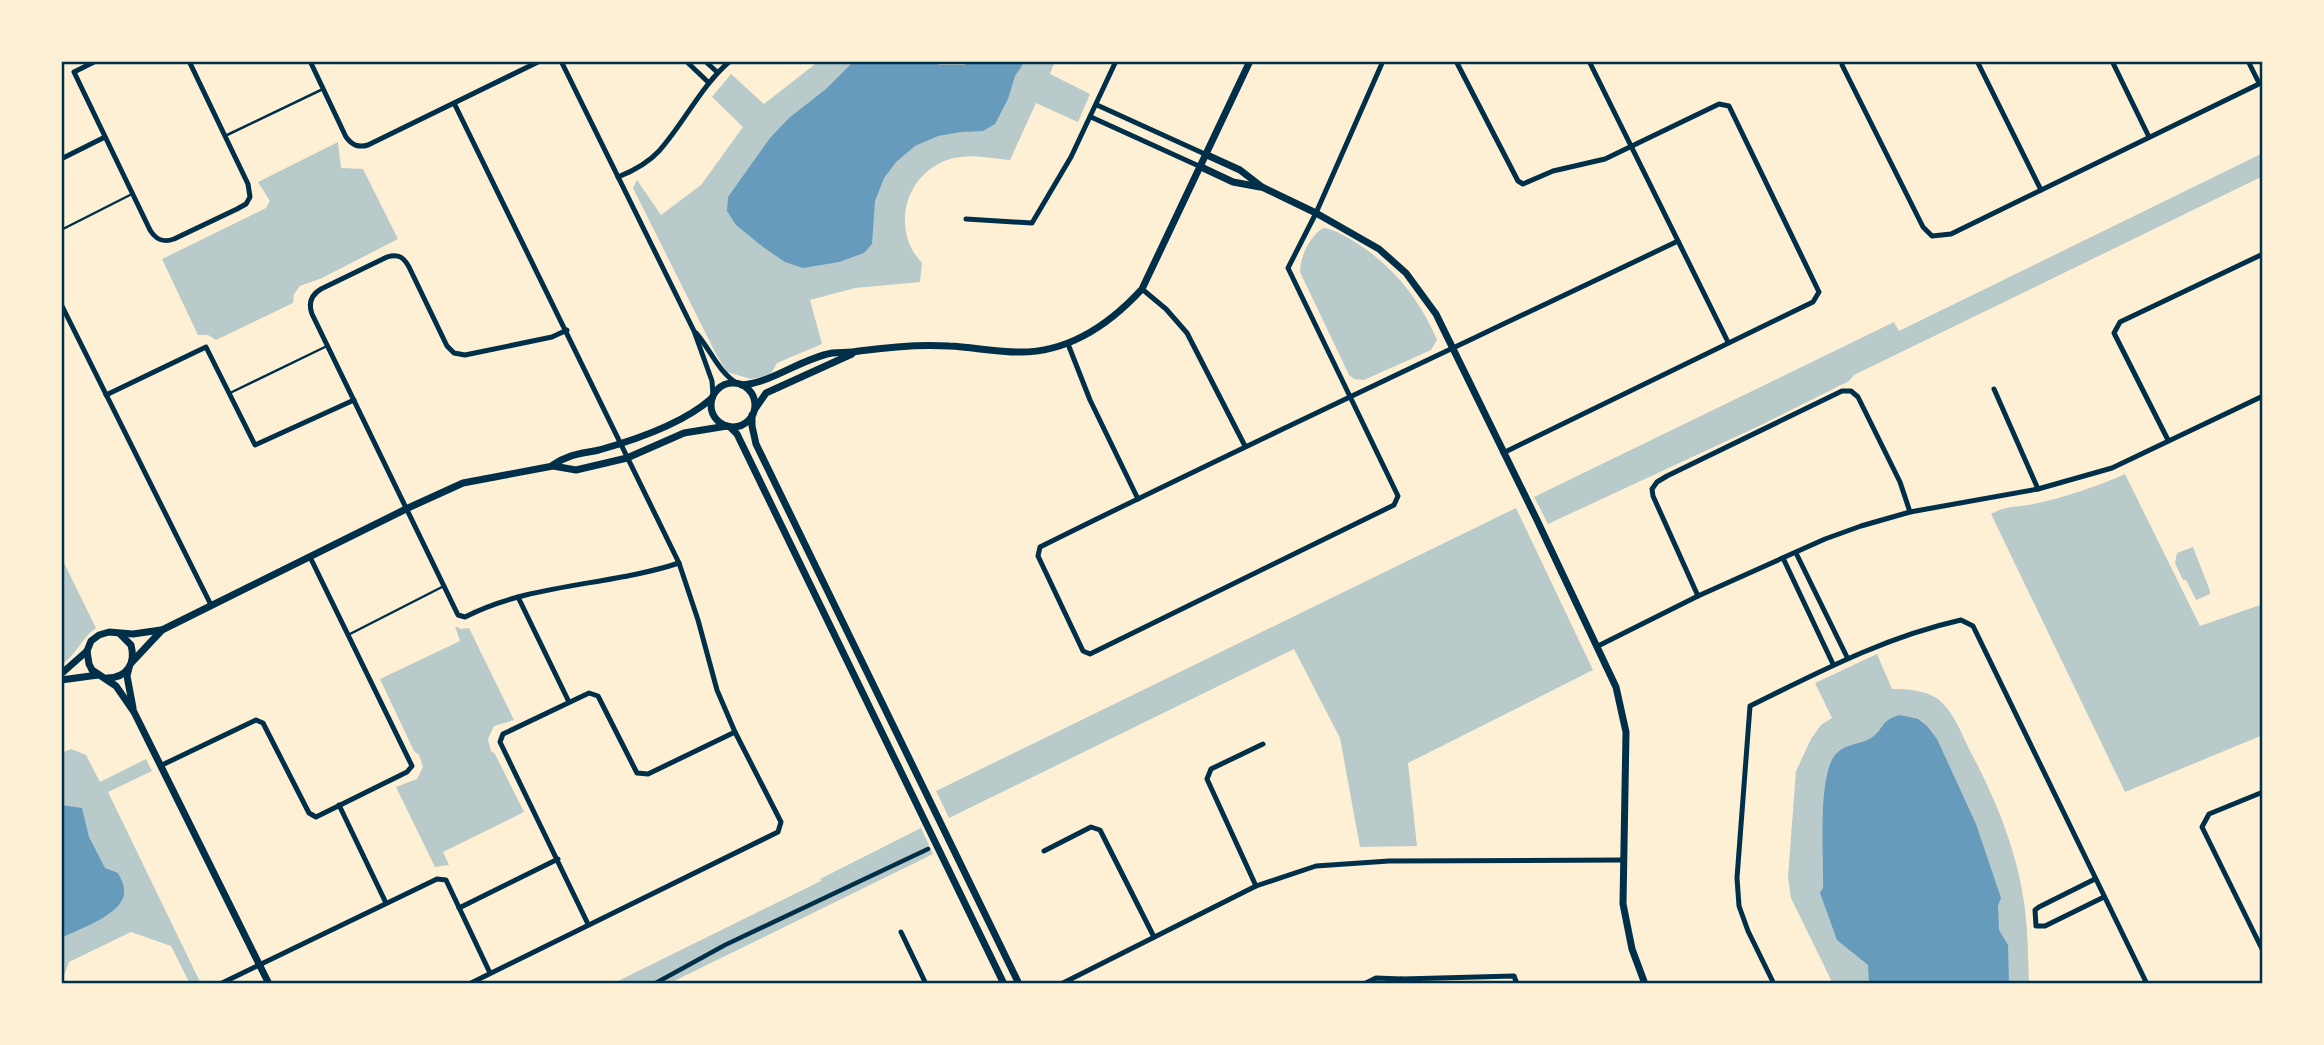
<svg xmlns="http://www.w3.org/2000/svg" width="2324" height="1045" font-family="'Roboto Serif',serif">
<style>
.green{fill:#b9caca}
.water{fill:#669bbc}
.lines{fill:none;stroke-linecap:round;stroke-linejoin:round}
.service{stroke:#003049;stroke-width:2.5}
.pedestrian{stroke:#003049;stroke-width:4.5}
.minor{stroke:#003049;stroke-width:5}
.tertiary{stroke:#003049;stroke-width:7}
.neatline{fill:none;stroke:#003049;stroke-width:2.5}
</style>
<rect width="100%" height="100%" fill="#fdf0d5"/>
<g class="green">
<path d="M819 61H1055L1050 74 1090 94 1078 122 1036 103 1010 160C990 158 969 153 950 159 905 173 890 229 922 263L920 282 855 288 810 300 822 344 777 363 772 372 765 376 751 379 727 372 717 356 633 188 637 180 661 215 701 185 743 127 712 97 731 74 764 104Z"/>
<polygon points="338,142 341,168 363,169 398,239 322,278 300,286 294,294 293,303 216,340 208,335 198,335 162,259 266,208 270,201 258,182"/>
<polygon points="2263,153 2263,176 1854,375 1849,381 1759,426 1548,524 1534,497 1894,322 1899,331"/>
<path d="M1323 228C1335 229 1347 237 1358 244 1394 267 1420 300 1437 340L1431 350 1364 380 1354 379 1349 375 1300 272C1300 257 1310 236 1323 228Z"/>
<path d="M2125 474 2200 626 2263 604V735L2125 792 1991 514C2004 506 2019 507 2034 504 2066 497 2096 487 2125 474Z"/>
<polygon points="1516,508 1593,670 1408,763 1417,846 1360,847 1340,738 1294,649 949,818 936,791"/>
<polygon points="2193,547 2210,591 2210,594 2196,600 2186,580 2183,580 2175,563 2177,553"/>
<path d="M61 557 96 628C81 638 77 655 61 665Z"/>
<polygon points="455,626 461,629 469,628 514,720 494,726 488,739 491,751 495,754 524,812 443,852 449,865 435,867 396,787 417,779 423,767 419,755 414,751 380,679 460,641"/>
<path d="M1877 654 1892 689C1908 689 1925 690 1938 699 1953 711 1961 732 1969 749 1996 799 2018 853 2025 909 2028 934 2028 959 2029 984H1833L1791 898 1788 877 1796 771 1811 739 1821 725 1832 718 1815 683Z"/>
<polygon points="71,749 86,755 100,782 146,759 152,771 108,792 201,984 190,984 171,946 131,932 69,962 61,984 61,753"/>
<polygon points="921,828 933,854 668,984 612,984 821,881 820,879"/>
</g>
<g class="water">
<polygon points="854,61 927,61 940,65 964,65 972,61 1025,61 1015,76 1008,99 995,124 983,131 961,132 938,136 915,146 896,162 884,178 875,201 872,244 864,253 839,262 803,268 785,262 763,247 736,225 727,211 728,197 770,138 789,118 826,89"/>
<path d="M1900 715 1918 719 1927 726 1937 739 1976 824 2001 898 1998 906 1999 930 2008 945 2009 984H1869L1868 965 1837 940 1820 893 1823 888C1824 859 1817 774 1836 754 1846 743 1860 745 1871 738 1884 730 1880 720 1900 715Z"/>
<path d="M61 805 82 808 89 837 105 868 118 873C120 877 124 884 124 889 128 912 82 928 65 936L61 935Z"/>
</g>
<g class="lines">
<g class="service">
<polyline points="225,136 323,89"/>
<polyline points="61,230 132,194"/>
<polyline points="230,393 327,346"/>
<polyline points="348,635 442,587"/>
</g>
<polyline class="pedestrian" points="654,984 725,945 928,849"/>
<g class="minor">
<path d="M96 61 74 72 150 230C156 240 163 243 174 239L237 209 246 204 250 197 248 184 189 61"/>
<path d="M310 61 346 137C352 145 358 148 368 145L540 61"/>
<polyline points="561,61 694,331 712,381 713,395"/>
<polyline points="686,61 708,82"/>
<polyline points="705,61 717,72"/>
<path d="M1383 61 1316 213 1288 268 1398 496 1394 505 1090 654 1083 651 1038 556 1040 547C1251 442 1465 343 1678 241"/>
<polyline points="1456,61 1518,181 1523,184 1553,171 1605,159 1719,104 1729,106 1819,292 1813,302 1503,453"/>
<polyline points="1589,61 1728,342"/>
<polyline points="1843,61 1842,65 1923,227 1932,236 1951,234 2263,82"/>
<polyline points="1977,61 2041,190"/>
<polyline points="2112,61 2149,137"/>
<polyline points="2248,61 2259,83"/>
<polyline points="455,105 679,563 698,620 717,690 735,732 781,822 778,832 469,984"/>
<polyline points="1097,105 1207,155"/>
<polyline points="1091,117 1201,167"/>
<polyline points="61,159 105,137"/>
<path d="M618 177C633 171 648 163 659 151 685 122 700 87 730 61"/>
<polyline points="966,219 1032,223 1071,157 1116,61"/>
<polyline points="1142,289 1166,309 1187,333 1245,446"/>
<polyline points="61,304 211,605"/>
<path d="M567 330 552 337 465 355 454 353 447 346 409 267C404 258 399 253 387 257L321 289C311 295 308 303 312 314L458 615 465 617C531 583 609 586 679 563"/>
<path d="M696 333C711 350 718 372 738 384"/>
<polyline points="1068,344 1090,400 1138,499"/>
<polyline points="1994,389 2038,489"/>
<polyline points="106,395 206,347 255,445 354,400"/>
<polyline points="2168,440 2114,333 2120,322 2263,254"/>
<polyline points="1796,553 1847,657"/>
<polyline points="1783,558 1833,664"/>
<polyline points="1698,596 1653,496 1652,489 1657,482 1667,476 1842,391 1851,391 1858,397 1900,482 1910,512"/>
<polyline points="518,597 569,702"/>
<polyline points="1598,646 1698,596 1825,539 1861,526 1910,512 2038,489 2112,468 2263,396"/>
<polyline points="162,765 256,720 263,723 309,813 316,817 407,772 412,766 310,557"/>
<polyline points="2263,792 2209,814 2202,827 2263,951"/>
<polyline points="339,805 386,903"/>
<polyline points="1044,851 1091,827 1100,830 1154,937"/>
<polyline points="2095,879 2039,907 2035,910 2036,926 2045,926 2104,897"/>
<polyline points="1256,886 1207,779 1211,769 1263,744"/>
<polyline points="459,908 558,859"/>
<polyline points="588,924 500,742 503,734 589,693 598,696 637,773 648,774 735,732"/>
<polyline points="901,932 926,984"/>
<polyline points="220,984 437,879 446,880 490,973"/>
<polyline points="1061,984 1256,886 1316,866 1389,861 1622,860"/>
<polyline points="1364,984 1376,978 1402,979"/>
<polyline points="1403,984 1402,979 1514,976 1517,984"/>
<path d="M1774 984 1748 931 1739 906 1737 878 1750 706C1819 672 1885 637 1961 620L1973 626 2147 984"/>
</g>
<g class="tertiary">
<polyline points="1207,155 1240,170 1262,187 1316,213 1379,249 1406,273 1436,314 1536,518 1616,687 1626,732 1623,904 1632,949 1645,984"/>
<polyline points="1201,167 1233,182 1260,187"/>
<circle cx="733" cy="405" r="22"/>
<path d="M742 385C774 382 800 359 832 353 841 352 850 353 859 351 888 347 919 344 949 346 972 347 995 352 1018 352 1068 353 1109 325 1142 289L1250 61"/>
<polyline points="755,409 766,393 852,354"/>
<polyline points="752,415 752,426 756,444 1019,984"/>
<polyline points="730,427 737,434 1004,984"/>
<path d="M553 465C569 454 580 454 599 450 635 440 684 423 712 398"/>
<polyline points="161,630 133,634 109,632 99,635 91,641 87,651 89,664 92,670 116,686 134,712 269,984"/>
<polyline points="132,662 162,630 408,508 463,483 553,466 576,470 627,458 684,433 727,426"/>
<polyline points="129,668 127,676 133,708"/>
<polyline points="61,674 87,651"/>
<path d="M107 678C127 678 136 663 131 645L120 634"/>
<polyline points="61,680 98,675"/>
</g>
</g>
<rect width="2324" height="1045" fill="none" stroke="#fdf0d5" stroke-width="126"/>
<rect x="63" y="63" width="2198" height="919" class="neatline"/>
</svg>
